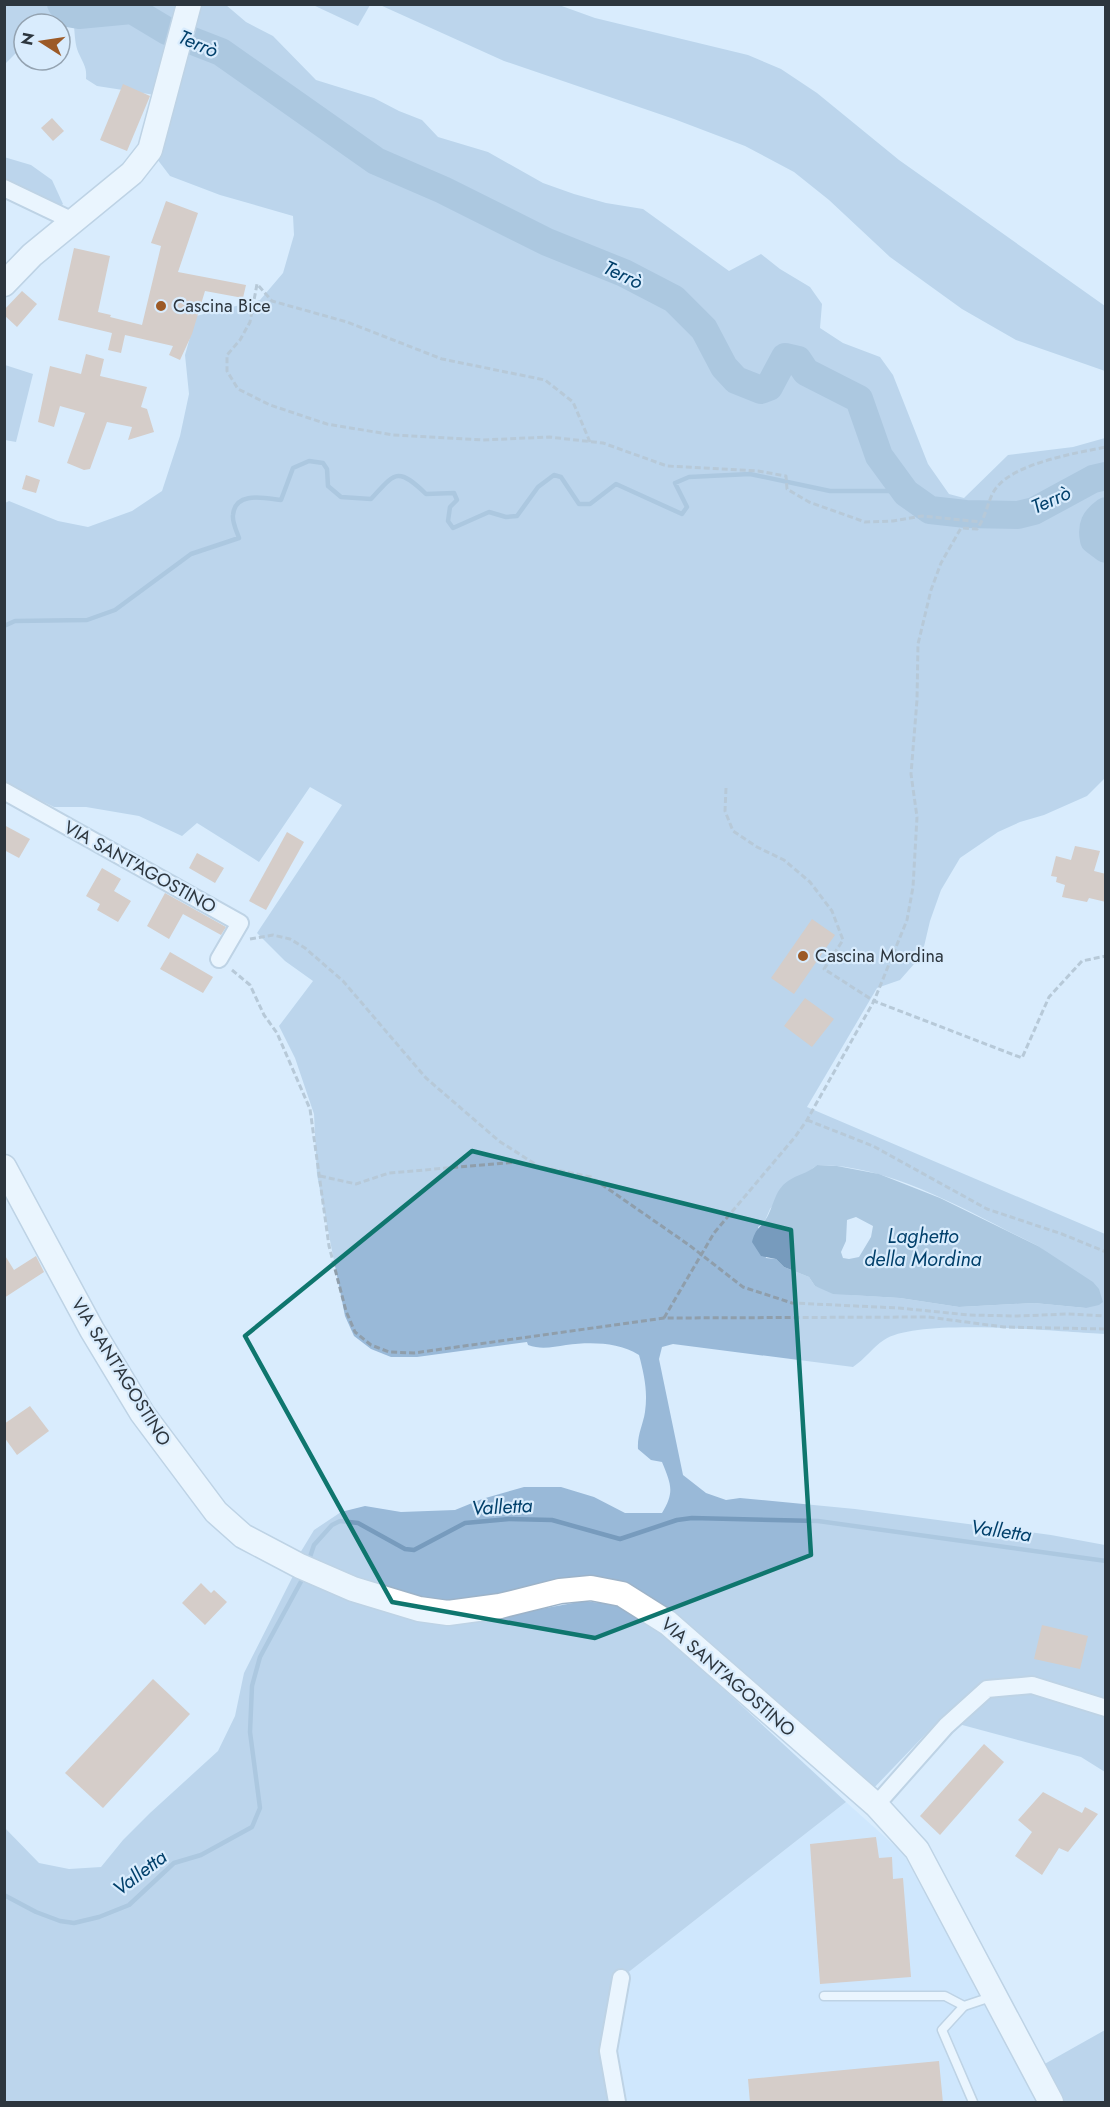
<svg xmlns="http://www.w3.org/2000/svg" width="1110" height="2107" font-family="Jost,sans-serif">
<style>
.built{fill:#c4e1fd}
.green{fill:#99b9d8;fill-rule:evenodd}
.water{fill:#779bbd;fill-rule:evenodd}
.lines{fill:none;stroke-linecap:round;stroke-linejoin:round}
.stream{stroke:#779bbd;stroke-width:4.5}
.river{stroke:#779bbd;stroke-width:28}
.building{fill:#d0a689}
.lane-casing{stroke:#9db3c8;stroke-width:11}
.street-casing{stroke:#9db3c8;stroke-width:20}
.secondary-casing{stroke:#9db3c8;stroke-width:27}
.path{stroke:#8f9eab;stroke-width:3;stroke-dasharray:6 3;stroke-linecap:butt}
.lane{stroke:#fff;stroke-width:8}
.street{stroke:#fff;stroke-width:16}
.secondary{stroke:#fff;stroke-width:24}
.marked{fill:none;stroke:#0f766e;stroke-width:4.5;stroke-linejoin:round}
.poi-dot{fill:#9c5a27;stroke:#d9ecfd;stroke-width:2}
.labels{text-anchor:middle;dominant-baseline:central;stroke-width:4.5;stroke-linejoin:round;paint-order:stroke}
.poi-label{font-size:18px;fill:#2d363e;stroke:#d9ecfd;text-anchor:start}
.street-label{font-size:18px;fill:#2d363e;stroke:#d9ecfd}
.water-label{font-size:20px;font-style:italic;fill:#003f6a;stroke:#d9ecfd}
</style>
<rect width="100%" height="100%" fill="#d9ecfd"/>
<polygon class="built" points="846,1802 903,1853 1040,2102 617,2102 608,2051 621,1978"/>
<g class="green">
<path d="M5 5H179L155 95 97 86 86 79C87 68 84 65 80 56 75 47 75 37 74 26L65 18 55 15 45 24H24V45L5 64Z"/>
<path d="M196 5H226L246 22 273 36 316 80 374 98 399 111 422 120 438 137 488 152 543 183 574 194 606 203 643 209 729 271 761 254 780 269 810 287 822 304 820 328 843 343 880 357 893 375 928 464 949 494 964 498 1008 455 1073 447 1105 438V778L1087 796 1044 815 1020 822 998 832 960 858 941 890 930 921 922 955 900 980 877 988 807 1107 1105 1234V1334C1060 1332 918 1317 884 1340 873 1347 865 1359 853 1367L673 1344 662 1347 659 1359 683 1475 706 1493 726 1500 740 1498 855 1509 1051 1535 1105 1545V1772L1081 1757 940 1719 871 1791 688 1627 657 1601 634 1587 610 1580 519 1590 450 1605 414 1600 297 1558 314 1530 341 1512 365 1506 401 1512 455 1510 482 1499 524 1487H561L594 1497 625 1513H662C675 1492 671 1484 662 1462L651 1460 638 1449C637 1435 643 1425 645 1412 648 1391 644 1374 639 1355 617 1342 591 1342 566 1345 553 1347 541 1350 528 1345L527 1342 417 1357H391L371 1349 354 1336 345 1316 317 1175 314 1114 295 1058 279 1026 313 981 285 961 257 933 342 805 310 787 259 862 197 823 182 836 139 816 86 807H54L5 783V503L9 501 58 521 88 527 132 511 162 491 180 436 189 394 185 355 196 316 260 300 283 273 294 235 293 216 220 195 170 176 154 155ZM817 1165C891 1164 972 1214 1038 1246L1046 1252 1086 1308 1034 1303 959 1307 900 1298 851 1295 815 1286 809 1277 784 1267 776 1259 766 1258 758 1227 764 1223 770 1209 797 1177 807 1173Z"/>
<polygon points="313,5 370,5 358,26"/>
<polygon points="380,5 559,5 595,18 748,55 781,69 817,93 899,160 1105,306 1105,371 1016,340 962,309 890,257 829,200 794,172 745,146 674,119 504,61"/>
<polygon points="4,157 31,165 52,180 63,204 47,218 5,193"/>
<polygon points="5,365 33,374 16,442 5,440"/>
<polygon points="294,1574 497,1617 584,1601 618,1605 665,1635 846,1802 621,1978 608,2051 617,2102 5,2102 4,1827 39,1863 69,1869 101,1867 123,1840 150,1813 218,1751 235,1716 244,1673"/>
<polygon points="1105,2030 1105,2102 1060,2102 1041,2066"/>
</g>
<path class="water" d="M817 1165 837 1166 879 1174 940 1198 1038 1246 1093 1282 1099 1289 1103 1302 1099 1305 1086 1308 1034 1303 959 1307 900 1298 833 1294 815 1286 809 1277 784 1267 776 1259 761 1256 752 1242C756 1229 757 1231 764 1222 774 1209 773 1191 788 1181 798 1174 807 1174 817 1165ZM856 1217 873 1226 871 1237 859 1257 849 1259 843 1258 841 1252 846 1241 847 1220Z"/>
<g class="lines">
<g class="stream">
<path d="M4 626 15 621 87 620 115 610 191 554 239 538C237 532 232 522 233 515 235 491 264 498 281 500L293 468 309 461 323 463 327 469 328 486 341 497 371 499C395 473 397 466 426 494L454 493 457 500 450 507 448 521 453 528 489 512 506 517 517 516 538 487 554 475 561 477 579 504H590L616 484 682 514 687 507 675 483 689 477 750 474 830 491H904"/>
<polyline points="308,1563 314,1545 332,1525 340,1521 358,1523 405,1549 414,1550 465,1523 509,1519 552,1520 620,1539 677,1520 692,1518 818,1521 1106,1561"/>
<polyline points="4,1895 36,1912 60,1921 74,1923 99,1917 129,1905 174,1863 201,1855 252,1827 260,1808 250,1732 252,1686 260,1657 304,1576"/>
</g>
<g class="river">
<polyline points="61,4 67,13 79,15 132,10 167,31 221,52 376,161 443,190 547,242 624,273 674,299 704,329 724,367 736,380 761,390 769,387 785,357 798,360 806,372 859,399 879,456 906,493 930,510 966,514 1018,515 1034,511 1093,479 1106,476"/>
<path d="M1106 511C1095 519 1091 526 1094 540L1106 549"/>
</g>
</g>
<g class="building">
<polygon points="123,84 150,96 127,151 100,140"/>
<polygon points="52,118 64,131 53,141 41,128"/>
<polygon points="166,201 198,213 178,272 246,285 243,298 205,291 192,334 180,360 169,355 173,346 125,335 121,353 108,350 112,333 58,320 74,248 110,256 98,312 111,315 110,317 142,325 161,246 151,243"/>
<polygon points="22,291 37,304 17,327 4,315 4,310"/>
<polygon points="86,354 104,359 100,376 147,387 141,407 147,409 154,432 128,440 132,427 107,422 90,469 84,470 67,463 85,413 60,406 54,427 38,422 50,366 81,374"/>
<polygon points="26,475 40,480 36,493 22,489"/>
<polygon points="4,825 30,839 19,858 4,850"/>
<polygon points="287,832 304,842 266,910 249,901"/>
<polygon points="1075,846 1100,851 1094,871 1106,874 1106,902 1089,898 1087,902 1062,897 1065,885 1056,882 1057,877 1051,876 1056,856 1071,860"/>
<polygon points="197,853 224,868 215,883 189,868"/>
<polygon points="102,868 121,879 114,891 131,901 118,922 97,910 100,904 86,896"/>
<polygon points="165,893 226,927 221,935 183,914 169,939 147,926"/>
<polygon points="812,919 835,935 794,994 771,978"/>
<polygon points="170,952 213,977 203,993 160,969"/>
<polygon points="805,998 834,1019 812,1047 784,1026"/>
<polygon points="4,1254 14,1270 36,1256 44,1272 4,1298"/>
<polygon points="30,1406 49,1431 17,1455 4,1437 4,1424"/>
<polygon points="201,1583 211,1593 214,1590 227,1602 205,1625 182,1603"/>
<polygon points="1042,1625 1088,1636 1080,1669 1034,1659"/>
<polygon points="153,1679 190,1714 103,1808 65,1773"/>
<polygon points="984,1744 1004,1762 940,1835 920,1816"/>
<polygon points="1043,1792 1082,1813 1085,1807 1098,1814 1068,1852 1059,1848 1042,1875 1015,1856 1032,1832 1018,1820"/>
<polygon points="876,1837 879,1858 892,1857 893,1879 903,1878 911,1977 820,1984 810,1844"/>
<polygon points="939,2061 943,2103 750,2103 748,2079"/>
</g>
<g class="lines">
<g class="lane-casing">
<g id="lane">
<polyline points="824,1996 945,1996 964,2006 994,1996"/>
<polyline points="964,2006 942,2030 973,2102"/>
</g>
</g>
<g class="street-casing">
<g id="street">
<polyline points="4,188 73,221"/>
<polyline points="4,791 240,923 219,959"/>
<polyline points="876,1805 946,1726 987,1689 1032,1685 1106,1708"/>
<polyline points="617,2102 608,2051 621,1978"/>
</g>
</g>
<g class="secondary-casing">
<g id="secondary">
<polyline points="4,284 32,255 132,173 150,150 189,4"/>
<polyline points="4,1167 92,1330 142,1413 216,1512 243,1536 300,1566 353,1589 419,1609 448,1613 500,1606 560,1591 591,1588 622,1594 668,1623 876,1805 917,1850 1051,2102"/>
</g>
</g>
<g class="path">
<polyline points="590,442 573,402 545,380 442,359 347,322 272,301 257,284 250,322 240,340 227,355 227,371 238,389 270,405 327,424 393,435 483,440 549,437 603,443 667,466 758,471 786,476 787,489 809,502 865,522 893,521 922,516 982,522"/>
<polyline points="726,788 725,811 733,831 757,847 784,860 810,882 832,911 843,940 824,969 874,1001 1022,1058 1049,997 1082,961 1106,956"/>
<polyline points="250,939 273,935 290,939 305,948 343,981 426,1078 499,1141 538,1166"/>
<polyline points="232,970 250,985 264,1015 277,1033 310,1109 329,1246 346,1311 355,1332 371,1345 389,1352 414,1353 664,1318 928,1317 1004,1327 1106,1329"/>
<polyline points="807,1120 873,1146 987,1209 1062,1234 1106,1252"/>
<polyline points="320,1176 356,1184 389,1173 517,1162 591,1177 689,1245 743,1287 792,1303 899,1308 969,1315 1017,1316 1068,1314 1106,1316"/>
<path d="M664 1318 714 1233 795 1137 807 1120 874 1001 907 920 913 887 917 817 911 774 917 700 918 644 931 590 941 563 961 528 977 529C987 516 988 497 997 487 1016 463 1076 453 1106 447"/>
</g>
<use href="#lane" class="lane"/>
<use href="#street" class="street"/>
<use href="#secondary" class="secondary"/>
</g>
<path d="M0 0H1110V2107H0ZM472 1151 791 1230 811 1555 595 1638 392 1602 245 1336Z" fill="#d9ecfd" fill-opacity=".55" fill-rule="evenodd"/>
<path class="marked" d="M472 1151 791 1230 811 1555 595 1638 392 1602 245 1336Z"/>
<g class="poi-dot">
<circle cx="161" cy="306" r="6"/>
<circle cx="803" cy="956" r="6"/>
</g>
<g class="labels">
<g class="poi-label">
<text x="173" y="306">Cascina Bice</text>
<text x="815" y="956">Cascina Mordina</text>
</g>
<g class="street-label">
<text transform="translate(140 867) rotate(29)">VIA SANT'AGOSTINO</text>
<text transform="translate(121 1372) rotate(58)">VIA SANT'AGOSTINO</text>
<text transform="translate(728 1677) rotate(41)">VIA SANT'AGOSTINO</text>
</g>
<g class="water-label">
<text transform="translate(198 44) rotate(23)">Terrò</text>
<text transform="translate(623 275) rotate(25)">Terrò</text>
<text transform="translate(1051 500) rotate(-24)">Terrò</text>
<text x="923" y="1236">Laghetto<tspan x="923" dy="23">della Mordina</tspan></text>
<text transform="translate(502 1507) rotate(-3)">Valletta</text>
<text transform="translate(1001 1531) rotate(8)">Valletta</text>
<text transform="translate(140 1873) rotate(-37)">Valletta</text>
</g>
</g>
<rect width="1110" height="2107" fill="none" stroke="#2d363e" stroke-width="12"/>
<g transform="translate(42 42) rotate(282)"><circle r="28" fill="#d9ecfd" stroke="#94a3b1" stroke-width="1.5"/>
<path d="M0-4.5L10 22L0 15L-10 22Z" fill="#9c5a27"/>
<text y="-9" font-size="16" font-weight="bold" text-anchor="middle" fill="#2d363e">N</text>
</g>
</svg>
